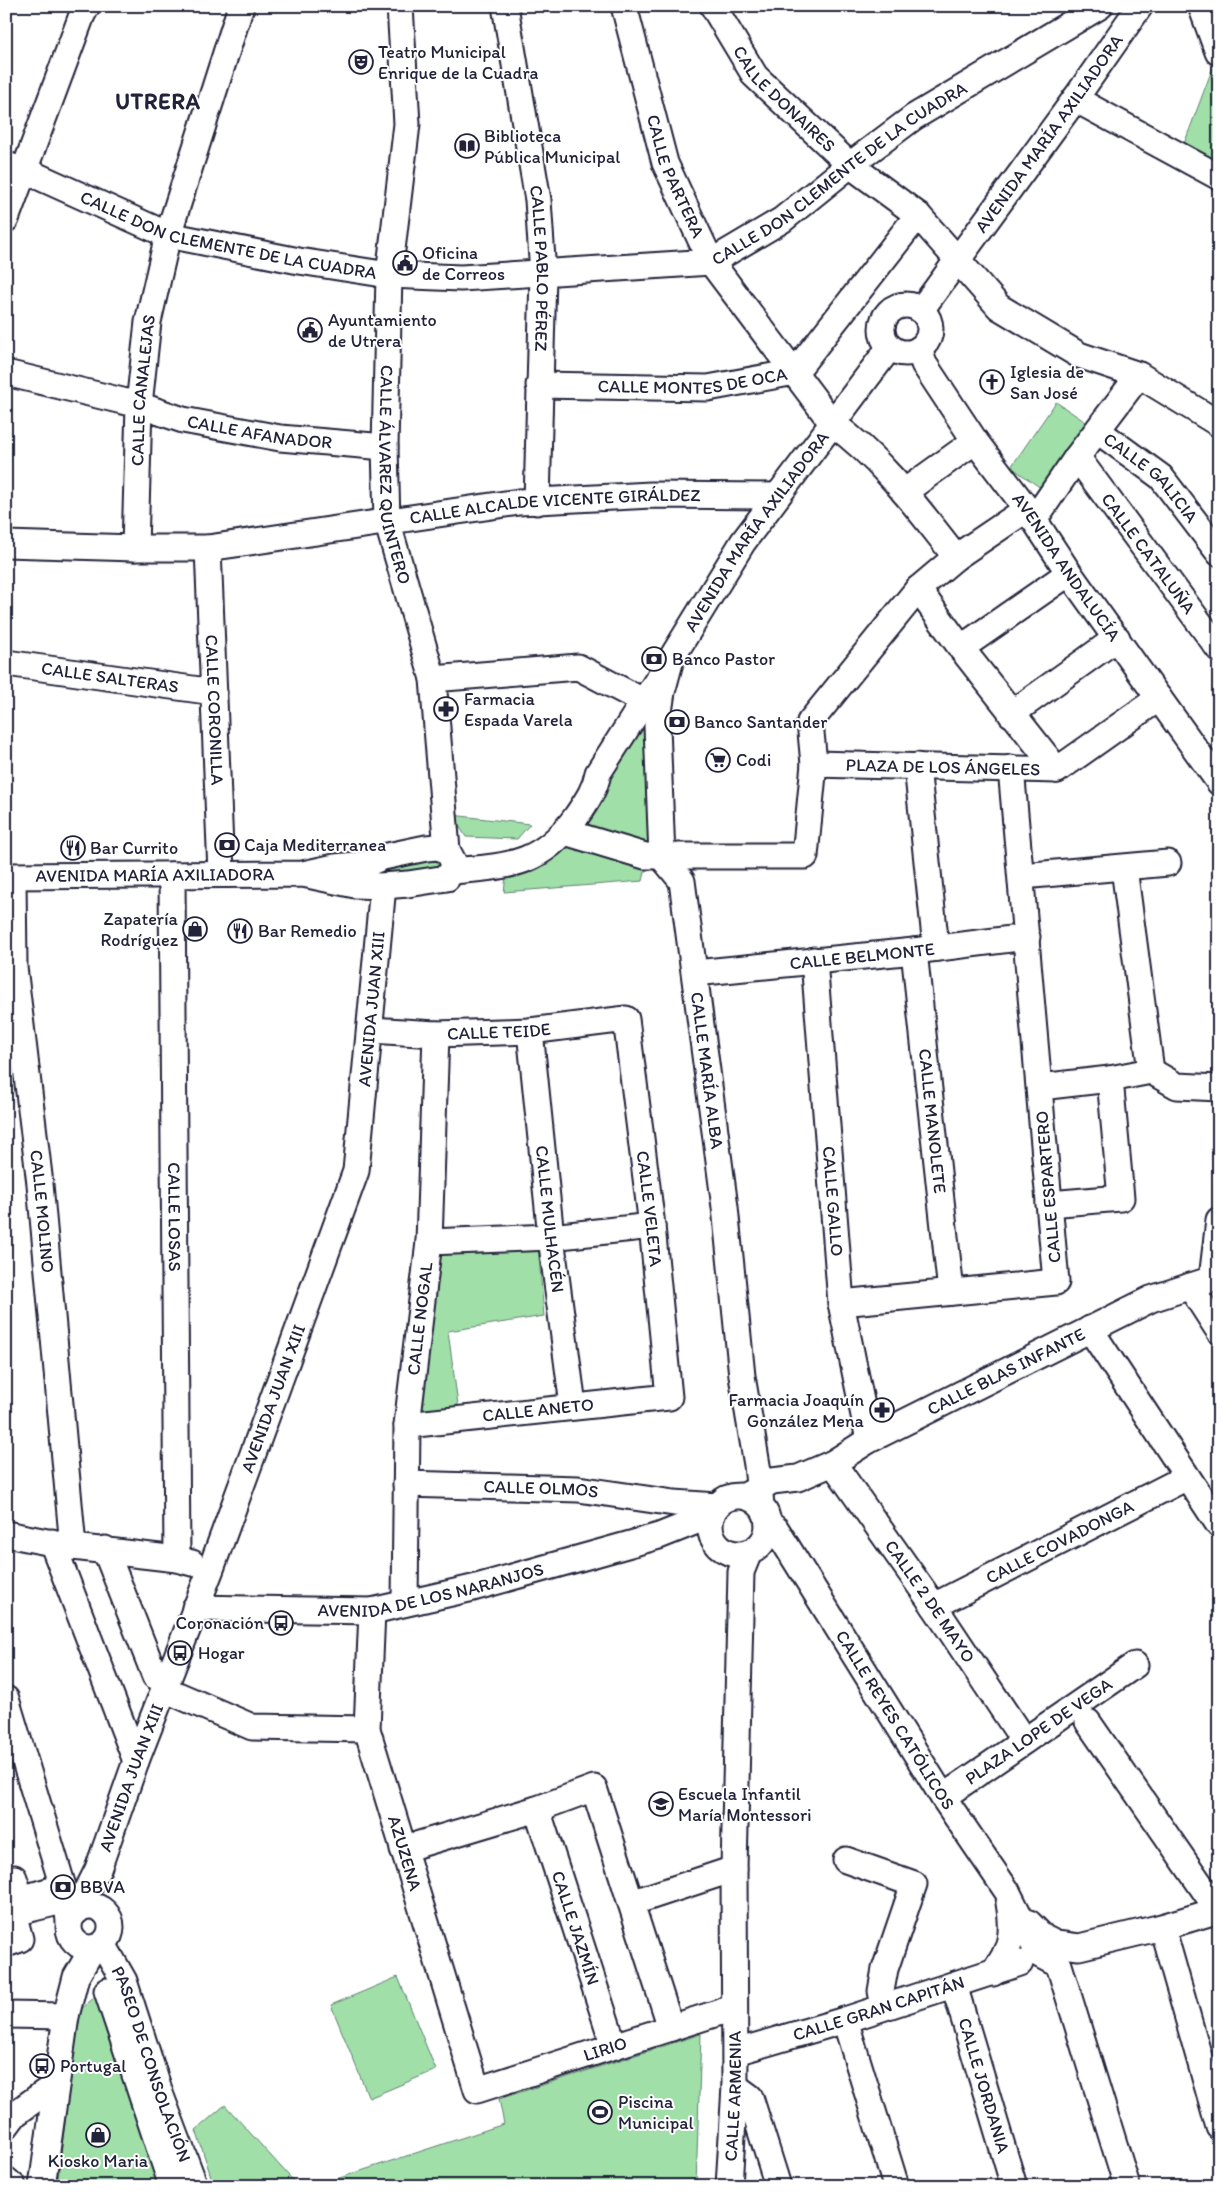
<svg xmlns="http://www.w3.org/2000/svg" width="1225" height="2192" font-family="Itim,sans-serif">
<style>
.green{fill:#a0dfa8;stroke:#618072}
.lines{fill:none;stroke-linecap:round;stroke-linejoin:round}
.minor-casing{stroke:#22223b;stroke-width:29}
.minor{stroke:#fff;stroke-width:25}
.labels{text-anchor:middle;dominant-baseline:central;stroke-width:4;stroke-linejoin:round;paint-order:stroke}
.poi-label{font-size:18px;fill:#22223b;stroke:#fff;text-anchor:start}
.street-label{font-size:18px;fill:#22223b;stroke:#fff}
.district-label{font-size:22px;font-weight:bold;letter-spacing:1px;fill:#22223b;stroke:#fff}
</style>
<rect width="100%" height="100%" fill="#fff"/>
<filter id="ink" filterUnits="userSpaceOnUse"><feTurbulence type="fractalNoise" baseFrequency=".02" numOctaves="2"/><feDisplacementMap in="SourceGraphic" scale="10" xChannelSelector="R" yChannelSelector="G"/><feConvolveMatrix kernelMatrix="1 2 1 2 8 2 1 2 1" color-interpolation-filters="sRGB"/></filter>
<g filter="url(#ink)">
<g class="green">
<polygon points="1219,51 1219,172 1181,152"/>
<polygon points="1056,402 1090,425 1045,491 1011,467"/>
<polygon points="663,677 658,853 575,829"/>
<polygon points="452,815 530,824 517,839 466,837"/>
<polygon points="592,843 648,858 643,881 504,892 506,876 560,846"/>
<polygon points="442,856 443,866 378,877 378,866"/>
<polygon points="537,1234 544,1316 448,1331 459,1412 414,1422 434,1243"/>
<polygon points="398,1977 436,2070 369,2098 331,2005"/>
<polygon points="108,1985 185,2186 57,2186 79,2011"/>
<polygon points="701,2034 696,2186 315,2186 504,2124 499,2099"/>
<polygon points="225,2105 298,2186 214,2186 196,2130"/>
</g>
<g class="lines">
<g class="minor-casing">
<g id="minor">
<path id="s1" d="M400 6 407 124 389 275 385 447 387 521 433 679 447 850"/>
<path id="s2" d="M505 6 538 200 543 274 537 502"/>
<path id="s3" d="M624 6 665 163 711 262 833 424C882 459 919 510 956 557"/>
<path id="s4" d="M713 6 755 76 850 165 918 215 999 307 1079 355 1139 375 1219 424"/>
<polyline points="1201,6 1218,52"/>
<polyline points="1075,99 1219,177"/>
<path id="s5" d="M6 165 26 171 168 235 299 261 389 275 461 278 711 262 782 220 850 165 914 117 1100 6"/>
<polyline points="6,219 82,15 87,6"/>
<circle cx="906" cy="329" r="24"/>
<path id="s6" d="M921 310 1075 99 1140 6"/>
<path id="s7" d="M919 349 924 364 975 441 1027 509 1069 573 1219 782"/>
<path id="s8" d="M6 373 139 405 183 420 280 438 385 447"/>
<path id="s9" d="M539 385 708 388 795 372 918 215"/>
<path id="s10" d="M1098 431 1161 477 1219 553"/>
<path id="s11" d="M1077 457 1219 649"/>
<polyline points="904,492 975,441"/>
<polyline points="1034,520 1077,457 1139,375"/>
<path id="s12" d="M6 544 135 548H208L519 502 651 495 776 496"/>
<path id="s13" d="M135 548 139 405 148 322 168 235 241 6"/>
<path id="s14" d="M208 548 221 873"/>
<polyline points="918,589 961,648 1057,770"/>
<polyline points="961,648 1069,573"/>
<path id="s15" d="M671 659 662 692 657 726 662 857 682 881 725 1207 742 1376 757 1465 761 1505"/>
<path id="s16" d="M6 663 214 692"/>
<polyline points="433,679 578,667 645,702"/>
<polyline points="1011,714 1117,638"/>
<path id="s17" d="M814 764 1057 770"/>
<polyline points="917,766 936,948"/>
<polyline points="1057,770 1159,698"/>
<polyline points="565,832 645,856 805,856 814,764 810,722 918,589 956,557 1027,509"/>
<polyline points="1124,868 1151,1071"/>
<path id="s18" d="M452 871C509 866 540 866 576 817 586 802 595 790 598 773L671 659 743 542 890 347"/>
<path id="s19" d="M172 875 177 1559"/>
<path id="s20" d="M6 876 303 874 355 885 383 886 408 884 447 878 452 871 454 863 447 850 437 847 426 848 383 857 366 864 335 867 303 874"/>
<polyline points="1022,876 1168,863"/>
<path id="s21" d="M13 877 14 967 40 1184 73 1547"/>
<path id="s22" d="M914 951 951 1292"/>
<path id="s23" d="M814 960 841 1303 869 1440"/>
<path id="s24" d="M695 973 914 951 1027 937"/>
<path id="s25" d="M370 1030 436 1034 530 1031 626 1019 652 1226 669 1397 407 1425"/>
<path id="s26" d="M530 1031 551 1237 573 1406"/>
<polyline points="1040,1087 1110,1079 1151,1071 1177,1086 1219,1088"/>
<polyline points="1049,1204 1121,1198 1110,1079"/>
<polyline points="429,1242 551,1237 652,1226"/>
<polyline points="1212,1279 1219,1220"/>
<polyline points="1190,1286 1219,1331"/>
<polyline points="841,1303 1056,1282 1011,768"/>
<polyline points="1090,1329 1219,1525"/>
<path id="s27" d="M833 1463 934 1606 1024 1741"/>
<path id="s28" d="M406 1484 578 1489 674 1503 717 1506"/>
<path id="s29" d="M745 1496 772 1481 798 1478 833 1463 869 1440 1151 1299 1219 1277"/>
<circle cx="739" cy="1525" r="29"/>
<path id="s30" d="M768 1523 776 1529 943 1797 1007 1891 1037 1951"/>
<polyline points="6,1534 73,1547 177,1559 192,1563"/>
<polyline points="52,1542 136,1761"/>
<polyline points="105,1549 155,1676"/>
<path id="s31" d="M405 1603 407 1425 429 1242 436 1034"/>
<path id="s32" d="M934 1606 1187 1477"/>
<path id="s33" d="M195 1608 372 1611 473 1588 659 1536 712 1515"/>
<path id="s34" d="M372 1611 367 1729 477 2090 733 2008"/>
<polyline points="164,1689 252,1727 367,1729"/>
<polyline points="6,1699 67,1900 69,1922"/>
<polyline points="1088,1722 1218,1910"/>
<path id="s35" d="M943 1797 1135 1665"/>
<path id="s36" d="M537 1809 614 2046"/>
<polyline points="403,1849 537,1809 594,1788 671,2028"/>
<polyline points="846,1860 914,1884 885,1969 881,1991 884,2006"/>
<polyline points="6,1881 14,1878 21,1899 48,1891"/>
<polyline points="631,1903 734,1869"/>
<circle cx="90" cy="1927" r="21"/>
<path id="s37" d="M77 1911 98 1869 136 1761 211 1569 356 1171 383 886"/>
<polyline points="1029,1923 1044,1938 1056,1944 1079,1947 1162,1927 1219,1910"/>
<polyline points="1162,1927 1219,2127"/>
<polyline points="6,1944 20,1939 13,1913 67,1900"/>
<path id="s38" d="M103 1944 124 1981 161 2096 195 2186"/>
<polyline points="1038,1954 1059,1965 1127,2186"/>
<path d="M993 1973C1012 1949 1014 1932 1009 1903"/>
<path id="s39" d="M954 1985 1014 2186"/>
<polyline points="107,1991 172,2186"/>
<polyline points="6,2015 66,2016"/>
<polyline points="845,2020 896,2186"/>
<path id="s40" d="M736 2052 845 2020 1020 1963"/>
<polyline points="735,2086 750,2097 778,2186"/>
<polyline points="6,2126 15,2114 56,2084"/>
<polyline points="6,2180 13,2186"/>
<polyline points="42,2186 66,2016 76,1977 93,1948"/>
<path id="s41" d="M729 2186 735 2086 734 1869 741 1572 749 1552"/>
</g>
</g>
<use href="#minor" class="minor"/>
</g>
</g>
<defs>
<g id="theatre-ring" transform="scale(1.25)"><circle r="9.5" fill="#fff" stroke="#22223b" stroke-width="1.5"/><path d="M-5-5.5Q0-4 5-5.5V0Q5 5 0 6Q-5 5-5 0ZM-3.3-2.5H-1v1.5H-3.3ZM1-2.5H3.3v1.5H1ZM-2.8 1Q0 5.5 2.8 1Z" fill="#22223b"/></g>
<g id="library-ring" transform="scale(1.25)"><circle r="9.5" fill="#fff" stroke="#22223b" stroke-width="1.5"/><path d="M-6-4Q-3-5.5-.7-3.5V5Q-3 3-6 4ZM6-4Q3-5.5 .7-3.5V5Q3 3 6 4Z" fill="#22223b"/></g>
<g id="civic-ring" transform="scale(1.25)"><circle r="9.5" fill="#fff" stroke="#22223b" stroke-width="1.5"/><path d="M-.6-6.5H3V-4.5H.6V-3L4-1V1h2V6H-6V1h2V-1L-.6-3ZM-1.2 2.5V6h2.4V2.5Z" fill="#22223b"/></g>
<g id="church-ring" transform="scale(1.25)"><circle r="9.5" fill="#fff" stroke="#22223b" stroke-width="1.5"/><path d="M-1.2-6h2.4v3.5h3.3v2.4h-3.3V6h-2.4V-.1h-3.3v-2.4h3.3Z" fill="#22223b"/></g>
<g id="bank-ring" transform="scale(1.25)"><circle r="9.5" fill="#fff" stroke="#22223b" stroke-width="1.5"/><path d="M-6-4H6V4H-6ZM0-2.3a2.3 2.3 0 1 0 0 4.6a2.3 2.3 0 1 0 0-4.6Z" fill="#22223b"/></g>
<g id="pharmacy-ring" transform="scale(1.25)"><circle r="9.5" fill="#fff" stroke="#22223b" stroke-width="1.5"/><path d="M-2-6h4v4h4v4h-4v4h-4v-4h-4v-4h4Z" fill="#22223b"/></g>
<g id="supermarket-ring" transform="scale(1.25)"><circle r="9.5" fill="#fff" stroke="#22223b" stroke-width="1.5"/><path d="M-6-5.5h2.5l.6 2H6L4.5 2H-2.5L-4.4-4H-6ZM-1.5 3.2a1.3 1.3 0 1 0 .1 0ZM3 3.2a1.3 1.3 0 1 0 .1 0Z" fill="#22223b"/></g>
<g id="restaurant-ring" transform="scale(1.25)"><circle r="9.5" fill="#fff" stroke="#22223b" stroke-width="1.5"/><path d="M-5-6h1v4h1v-4h1v4h1v-4h1v5L-1.5 .5V6h-2V.5L-5-1ZM5-6V6H3V1.5H1.5Q1.5-4 5-6Z" fill="#22223b"/></g>
<g id="shop-ring" transform="scale(1.25)"><circle r="9.5" fill="#fff" stroke="#22223b" stroke-width="1.5"/><path d="M-5-2.5h2.3a2.7 3.5 0 0 1 5.4 0H5L5.5 6h-11ZM-1.5-2.5h3a1.5 2.3 0 0 0-3 0Z" fill="#22223b"/></g>
<g id="bus-ring" transform="scale(1.25)"><circle r="9.5" fill="#fff" stroke="#22223b" stroke-width="1.5"/><path d="M-5-6H5V4H4V6H2V4H-2V6H-4V4H-5ZM-3.5-4V0h7V-4ZM-3.5 1.2v1.5H-2V1.2ZM2 1.2v1.5H3.5V1.2Z" fill="#22223b"/></g>
<g id="school-ring" transform="scale(1.25)"><circle r="9.5" fill="#fff" stroke="#22223b" stroke-width="1.5"/><path d="M0-5L7-2L0 1L-7-2ZM-4 1L0 2.5L4 1V4Q0 6-4 4Z" fill="#22223b"/></g>
<g id="stadium-ring" transform="scale(1.25)"><circle r="9.5" fill="#fff" stroke="#22223b" stroke-width="1.5"/><path d="M0-5a6.5 5 0 1 0 0 10a6.5 5 0 1 0 0-10ZM-3.5-1.8h7v3.6h-7Z" fill="#22223b"/></g>
</defs>
<g fill-rule="evenodd">
<use href="#theatre-ring" x="361" y="62"/>
<use href="#library-ring" x="467" y="146"/>
<use href="#civic-ring" x="405" y="263"/>
<use href="#civic-ring" x="310" y="330"/>
<use href="#church-ring" x="992" y="382"/>
<use href="#bank-ring" x="654" y="659"/>
<use href="#pharmacy-ring" x="446" y="709"/>
<use href="#bank-ring" x="677" y="722"/>
<use href="#supermarket-ring" x="718" y="760"/>
<use href="#bank-ring" x="227" y="845"/>
<use href="#restaurant-ring" x="73" y="848"/>
<use href="#shop-ring" x="195" y="929"/>
<use href="#restaurant-ring" x="240" y="931"/>
<use href="#pharmacy-ring" x="882" y="1410"/>
<use href="#bus-ring" x="281" y="1623"/>
<use href="#bus-ring" x="180" y="1653"/>
<use href="#school-ring" x="661" y="1804"/>
<use href="#bank-ring" x="63" y="1887"/>
<use href="#bus-ring" x="42" y="2066"/>
<use href="#stadium-ring" x="600" y="2112"/>
<use href="#shop-ring" x="98" y="2135"/>
</g>
<g class="labels">
<g class="poi-label">
<text x="378" y="52">Teatro Municipal<tspan x="378" dy="21">Enrique de la Cuadra</tspan></text>
<text x="484" y="136">Biblioteca<tspan x="484" dy="21">Pública Municipal</tspan></text>
<text x="422" y="253">Oficina<tspan x="422" dy="21">de Correos</tspan></text>
<text x="328" y="320">Ayuntamiento<tspan x="328" dy="21">de Utrera</tspan></text>
<text x="1010" y="372">Iglesia de<tspan x="1010" dy="21">San José</tspan></text>
<text x="672" y="659">Banco Pastor</text>
<text x="464" y="699">Farmacia<tspan x="464" dy="21">Espada Varela</tspan></text>
<text x="694" y="722">Banco Santander</text>
<text x="736" y="760">Codi</text>
<text x="244" y="845">Caja Mediterranea</text>
<text x="90" y="848">Bar Currito</text>
<text x="178" y="919" text-anchor="end">Zapatería<tspan x="178" dy="21">Rodríguez</tspan></text>
<text x="258" y="931">Bar Remedio</text>
<text x="864" y="1400" text-anchor="end">Farmacia Joaquín<tspan x="864" dy="21">González Mena</tspan></text>
<text x="264" y="1623" text-anchor="end">Coronación</text>
<text x="198" y="1653">Hogar</text>
<text x="678" y="1794">Escuela Infantil<tspan x="678" dy="21">María Montessori</tspan></text>
<text x="80" y="1887">BBVA</text>
<text x="60" y="2066">Portugal</text>
<text x="618" y="2102">Piscina<tspan x="618" dy="21">Municipal</tspan></text>
<text x="98" y="2161" text-anchor="middle">Kiosko Maria</text>
</g>
<g class="street-label">
<text stroke="none"><textPath href="#s4" startOffset="118">CALLE DONAIRES</textPath></text>
<text stroke="none"><textPath href="#s6" startOffset="218">AVENIDA MARÍA AXILIADORA</textPath></text>
<text stroke="none"><textPath href="#s5" startOffset="880">CALLE DON CLEMENTE DE LA CUADRA</textPath></text>
<text stroke="none"><textPath href="#s3" startOffset="178">CALLE PARTERA</textPath></text>
<text stroke="none"><textPath href="#s5" startOffset="235">CALLE DON CLEMENTE DE LA CUADRA</textPath></text>
<text stroke="none"><textPath href="#s2" startOffset="265">CALLE PABLO PÉREZ</textPath></text>
<text stroke="none"><textPath href="#s9" startOffset="154">CALLE MONTES DE OCA</textPath></text>
<text stroke="none"><textPath href="#s13" startOffset="158">CALLE CANALEJAS</textPath></text>
<text stroke="none"><textPath href="#s8" startOffset="261">CALLE AFANADOR</textPath></text>
<text stroke="none"><textPath href="#s1" startOffset="471">CALLE ÁLVAREZ QUINTERO</textPath></text>
<text stroke="none"><textPath href="#s10" startOffset="71">CALLE GALICIA</textPath></text>
<text stroke="none"><textPath href="#s12" startOffset="552">CALLE ALCALDE VICENTE GIRÁLDEZ</textPath></text>
<text stroke="none"><textPath href="#s18" startOffset="480">AVENIDA MARÍA AXILIADORA</textPath></text>
<text stroke="none"><textPath href="#s11" startOffset="120">CALLE CATALUÑA</textPath></text>
<text stroke="none"><textPath href="#s7" startOffset="264">AVENIDA ANDALUCÍA</textPath></text>
<text stroke="none"><textPath href="#s16" startOffset="105">CALLE SALTERAS</textPath></text>
<text stroke="none"><textPath href="#s14" startOffset="162">CALLE CORONILLA</textPath></text>
<text stroke="none"><textPath href="#s17" startOffset="129">PLAZA DE LOS ÁNGELES</textPath></text>
<text stroke="none"><textPath href="#s20" startOffset="149">AVENIDA MARÍA AXILIADORA</textPath></text>
<text stroke="none"><textPath href="#s24" startOffset="168">CALLE BELMONTE</textPath></text>
<text stroke="none"><textPath href="#s37" startOffset="954">AVENIDA JUAN XIII</textPath></text>
<text stroke="none"><textPath href="#s25" startOffset="129">CALLE TEIDE</textPath></text>
<text stroke="none"><textPath href="#s15" startOffset="422">CALLE MARÍA ALBA</textPath></text>
<text stroke="none"><textPath href="#s22" startOffset="171">CALLE MANOLETE</textPath></text>
<text transform="translate(1048 1187) rotate(-95)">CALLE ESPARTERO</text>
<text stroke="none"><textPath href="#s23" startOffset="242">CALLE GALLO</textPath></text>
<text stroke="none"><textPath href="#s25" startOffset="448">CALLE VELETA</textPath></text>
<text stroke="none"><textPath href="#s21" startOffset="336">CALLE MOLINO</textPath></text>
<text stroke="none"><textPath href="#s19" startOffset="342">CALLE LOSAS</textPath></text>
<text stroke="none"><textPath href="#s26" startOffset="189">CALLE MULHACÉN</textPath></text>
<text stroke="none"><textPath href="#s31" startOffset="285">CALLE NOGAL</textPath></text>
<text stroke="none"><textPath href="#s29" startOffset="291">CALLE BLAS INFANTE</textPath></text>
<text stroke="none"><textPath href="#s37" startOffset="549">AVENIDA JUAN XIII</textPath></text>
<text transform="translate(538 1410) rotate(-6)">CALLE ANETO</text>
<text stroke="none"><textPath href="#s28" startOffset="135">CALLE OLMOS</textPath></text>
<text stroke="none"><textPath href="#s32" startOffset="141">CALLE COVADONGA</textPath></text>
<text stroke="none"><textPath href="#s33" startOffset="238">AVENIDA DE LOS NARANJOS</textPath></text>
<text stroke="none"><textPath href="#s27" startOffset="169">CALLE 2 DE MAYO</textPath></text>
<text stroke="none"><textPath href="#s30" startOffset="235">CALLE REYES CATÓLICOS</textPath></text>
<text stroke="none"><textPath href="#s35" startOffset="116">PLAZA LOPE DE VEGA</textPath></text>
<text stroke="none"><textPath href="#s37" startOffset="144">AVENIDA JUAN XIII</textPath></text>
<text stroke="none"><textPath href="#s34" startOffset="248">AZUZENA</textPath></text>
<text stroke="none"><textPath href="#s36" startOffset="125">CALLE JAZMÍN</textPath></text>
<text stroke="none"><textPath href="#s40" startOffset="149">CALLE GRAN CAPITÁN</textPath></text>
<text stroke="none"><textPath href="#s34" startOffset="630">LIRIO</textPath></text>
<text stroke="none"><textPath href="#s38" startOffset="130">PASEO DE CONSOLACIÓN</textPath></text>
<text stroke="none"><textPath href="#s39" startOffset="105">CALLE JORDANIA</textPath></text>
<text stroke="none"><textPath href="#s41" startOffset="90">CALLE ARMENIA</textPath></text>
</g>
<g class="district-label">
<text x="158" y="101">UTRERA</text>
</g>
</g>
<rect width="1225" height="2192" fill="none" stroke="#fff" stroke-width="25"/>
<rect x="12" y="12" width="1200" height="2167" fill="none" stroke="#22223b" stroke-width="2" filter="url(#ink)"/>
</svg>
